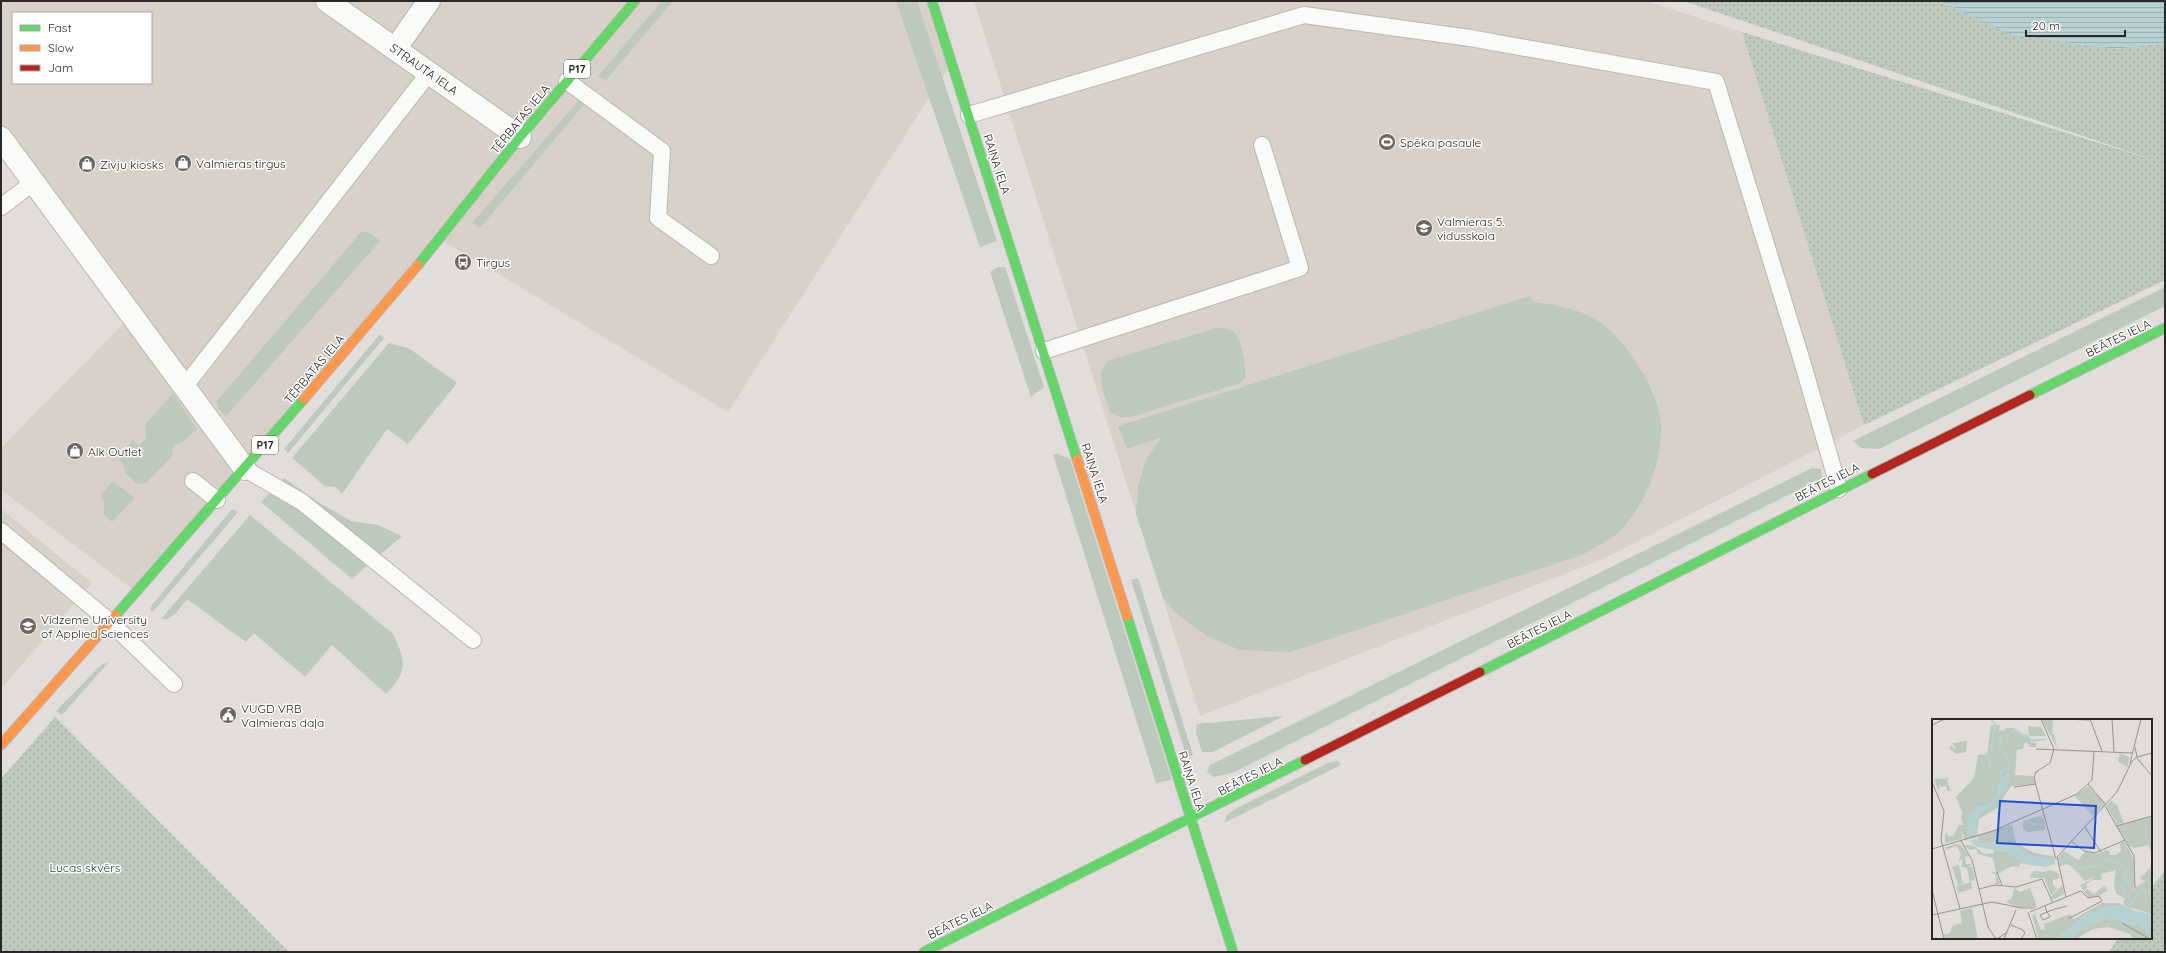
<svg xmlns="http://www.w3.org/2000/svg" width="2166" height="953" font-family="Quicksand,sans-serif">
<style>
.built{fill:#d7d1c9;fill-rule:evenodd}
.grass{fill:#bec9be}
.park{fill:url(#park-dots)}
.water{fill:url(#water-rules)}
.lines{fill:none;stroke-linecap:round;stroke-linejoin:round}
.lane-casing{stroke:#b9b7b5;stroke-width:18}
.street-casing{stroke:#b9b7b5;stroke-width:24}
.fast-casing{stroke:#b9b7b5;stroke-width:11}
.slow-casing{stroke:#b9b7b5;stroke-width:11}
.jam-casing{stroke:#b9b7b5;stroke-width:11}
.lane{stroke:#fafaf9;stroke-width:16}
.street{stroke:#fafaf9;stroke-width:22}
.fast{stroke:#63d668;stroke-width:9}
.slow{stroke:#ff974d;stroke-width:9}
.jam{stroke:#b3261e;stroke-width:9}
.labels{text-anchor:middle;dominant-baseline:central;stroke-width:3;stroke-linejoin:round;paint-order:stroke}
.shield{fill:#fff;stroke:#696867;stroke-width:1}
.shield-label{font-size:11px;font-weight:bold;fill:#292826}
.street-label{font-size:12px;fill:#292826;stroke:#fff}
.poi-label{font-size:12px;fill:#292826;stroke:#fff;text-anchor:start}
.park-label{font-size:12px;fill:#133f21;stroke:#fff}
.inset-river{fill:none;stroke:#b6d1d1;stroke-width:2}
.inset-road{fill:none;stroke:#979592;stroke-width:1}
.view{fill:#1d4ed8;fill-opacity:0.15;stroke:#1d4ed8;stroke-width:2}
.inset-edge{fill:none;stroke:#292826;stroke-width:2}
</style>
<defs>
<pattern id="park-dots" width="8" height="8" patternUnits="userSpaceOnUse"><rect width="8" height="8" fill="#bec9be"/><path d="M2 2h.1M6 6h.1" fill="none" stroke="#a3ada3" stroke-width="1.8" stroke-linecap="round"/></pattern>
<pattern id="water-rules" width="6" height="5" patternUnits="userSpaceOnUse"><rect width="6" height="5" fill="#b6d1d1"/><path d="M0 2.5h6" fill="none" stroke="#9cb3b3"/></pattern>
</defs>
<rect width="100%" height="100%" fill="#e0ddda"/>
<g class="built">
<path d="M1 1H932L952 62 728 412 440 239 136 592 1 490V448L132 315 1 138ZM13 13H151V83H13Z"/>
<polygon points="974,1 1646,1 1742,32 1864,425 1603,559 1200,716"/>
<polygon points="1,509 92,583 1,689"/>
</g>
<g class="grass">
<polygon points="662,1 673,1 606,80 598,76"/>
<polygon points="896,1 917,1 997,241 980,247"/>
<polygon points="582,97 587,101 480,228 472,223"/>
<polygon points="362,231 371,234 380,241 226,416 219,410 216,402"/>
<polygon points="998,267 1005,267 1044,387 1031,397 990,272"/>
<polygon points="2165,287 2165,306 1879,449 1861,448 1853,441"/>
<path d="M1530 296 1533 302C1558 305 1583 309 1604 325 1628 344 1659 393 1661 423 1663 461 1646 502 1622 529 1613 539 1595 547 1584 554L1290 652 1240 650 1207 636 1178 615 1163 598 1136 513 1138 487 1146 459 1162 437 1127 449 1118 426Z"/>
<path d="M1216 328C1220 328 1225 328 1229 329 1242 333 1246 366 1245 378L1238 384 1130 417H1120L1110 412 1102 388 1101 373 1107 361Z"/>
<polygon points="380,334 384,338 288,453 284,449"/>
<polygon points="389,343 410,349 457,383 408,444 387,429 342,494 336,487 325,486 292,458"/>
<polygon points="173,393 197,429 183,442 174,445 172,456 146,483 137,484 125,473 123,463 119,459 133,440 138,446 146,438 145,425"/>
<polygon points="1053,454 1058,454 1070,459 1172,780 1156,783"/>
<polygon points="1812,468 1821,469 1822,478 1232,773 1214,777 1207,772 1210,765"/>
<polygon points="284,478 318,502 351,521 378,525 402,536 352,579 261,502"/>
<polygon points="113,481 135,498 112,522 103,513 105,504 101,495"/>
<polygon points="232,509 238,512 153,612 150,610 152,605"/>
<path d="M250 515 393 634C406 662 408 671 386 694L332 645 305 677 254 633 246 642 187 599 176 613 166 620 162 618Z"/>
<polygon points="1138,578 1193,755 1187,758 1131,580"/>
<polygon points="109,662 62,715 56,711 101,665"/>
<polygon points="1284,716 1213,752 1202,752 1196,732 1197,724"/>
<polygon points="1338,761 1341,765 1224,823 1227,815 1237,808 1330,762"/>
</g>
<g class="park">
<polygon points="1684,1 1940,1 2010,34 2115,49 2165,43 2165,280 1864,425 1742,32 2157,161"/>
<polygon points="55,717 289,952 1,952 1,779"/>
<polygon points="2165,871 2165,952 2109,952 2118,938 2151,938 2151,888"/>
</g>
<polygon class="water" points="1940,1 2165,1 2165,43 2115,49 2009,34"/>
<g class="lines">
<g class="lane-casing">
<g id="lane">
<polyline points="567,81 662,151 658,218 711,256"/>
<polyline points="969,115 1304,15 1470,38 1716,82 1802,361 1839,489"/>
<polyline points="1,207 34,182"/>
<polyline points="1044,351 1300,268 1262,145"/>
<polyline points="185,386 429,73"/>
<polyline points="245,469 302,502 473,640"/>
<polyline points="193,481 217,500"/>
<polyline points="1,531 110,622 174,684"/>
</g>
</g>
<g class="street-casing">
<g id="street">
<polyline points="327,1 520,137"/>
<polyline points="395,49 429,1"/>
<polyline points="1,138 245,469"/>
</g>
</g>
<g class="fast-casing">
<g id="fast">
<polyline points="932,1 1077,459"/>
<polyline points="418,265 520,137 635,1"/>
<polyline points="2030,395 2165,328"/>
<polyline points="116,615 304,399"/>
<polyline points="1127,616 1233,952"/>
<polyline points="1480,672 1872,474"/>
<polyline points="924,952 1305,760"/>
</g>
</g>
<g class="slow-casing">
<g id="slow">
<polyline points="304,399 418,265"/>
<polyline points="1077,459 1127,616"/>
<polyline points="1,745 116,615"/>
</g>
</g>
<g class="jam-casing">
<g id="jam">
<polyline points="1872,474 2030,395"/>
<polyline points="1305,760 1480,672"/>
</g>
</g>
<use href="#lane" class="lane"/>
<use href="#street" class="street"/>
<use href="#fast" class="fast"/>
<use href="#slow" class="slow"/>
<use href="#jam" class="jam"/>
</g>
<defs>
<g id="stadium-disc" transform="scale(0.9)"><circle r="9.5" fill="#696765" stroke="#fff"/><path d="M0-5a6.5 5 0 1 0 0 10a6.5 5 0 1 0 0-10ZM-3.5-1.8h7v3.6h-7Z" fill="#fff"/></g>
<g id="shop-disc" transform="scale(0.9)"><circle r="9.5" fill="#696765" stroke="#fff"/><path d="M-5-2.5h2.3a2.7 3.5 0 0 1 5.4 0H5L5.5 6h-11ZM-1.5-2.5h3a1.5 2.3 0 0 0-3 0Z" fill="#fff"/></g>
<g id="school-disc" transform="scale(0.9)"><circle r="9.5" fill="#696765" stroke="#fff"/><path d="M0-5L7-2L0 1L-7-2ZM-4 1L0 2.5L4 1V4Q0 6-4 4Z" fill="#fff"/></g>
<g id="bus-disc" transform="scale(0.9)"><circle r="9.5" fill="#696765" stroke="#fff"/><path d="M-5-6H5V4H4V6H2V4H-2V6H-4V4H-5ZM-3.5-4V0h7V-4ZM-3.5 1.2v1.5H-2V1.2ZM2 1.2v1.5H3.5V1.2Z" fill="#fff"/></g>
<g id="university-disc" transform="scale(0.9)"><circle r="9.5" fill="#696765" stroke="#fff"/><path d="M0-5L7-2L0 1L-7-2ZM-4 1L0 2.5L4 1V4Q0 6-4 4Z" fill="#fff"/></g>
<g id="civic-disc" transform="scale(0.9)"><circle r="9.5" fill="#696765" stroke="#fff"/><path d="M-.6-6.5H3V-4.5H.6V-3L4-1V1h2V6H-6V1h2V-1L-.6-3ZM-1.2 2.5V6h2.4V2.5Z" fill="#fff"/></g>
</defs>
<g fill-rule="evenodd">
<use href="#stadium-disc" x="1387" y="142"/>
<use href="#shop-disc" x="183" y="163"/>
<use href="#shop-disc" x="87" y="164"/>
<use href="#school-disc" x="1424" y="228"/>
<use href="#bus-disc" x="463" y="262"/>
<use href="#shop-disc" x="75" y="451"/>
<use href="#university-disc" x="28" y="626"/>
<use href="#civic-disc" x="228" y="715"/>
</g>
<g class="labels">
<g class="shield">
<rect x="564" y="60" width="26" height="18" rx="3"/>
<rect x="252" y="436" width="26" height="18" rx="3"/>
</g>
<g class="shield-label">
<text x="577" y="69">P17</text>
<text x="265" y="445">P17</text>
</g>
<g class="street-label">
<text transform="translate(424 69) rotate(35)">STRAUTA IELA</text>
<text transform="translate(520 119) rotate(-51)">TĒRBATAS IELA</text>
<text transform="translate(997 164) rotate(72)">RAIŅA IELA</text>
<text transform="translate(2118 338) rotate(-26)">BEĀTES IELA</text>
<text transform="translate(314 369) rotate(-50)">TĒRBATAS IELA</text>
<text transform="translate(1095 473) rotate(72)">RAIŅA IELA</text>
<text transform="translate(1827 482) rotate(-27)">BEĀTES IELA</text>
<text transform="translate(1539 629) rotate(-27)">BEĀTES IELA</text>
<text transform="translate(1250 776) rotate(-27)">BEĀTES IELA</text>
<text transform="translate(1192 781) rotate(72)">RAIŅA IELA</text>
<text transform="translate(960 920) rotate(-26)">BEĀTES IELA</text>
</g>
<g class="poi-label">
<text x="1400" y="142">Spēka pasaule</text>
<text x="196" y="163">Valmieras tirgus</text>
<text x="100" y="164">Zivju kiosks</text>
<text x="1437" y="221">Valmieras 5.<tspan x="1437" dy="14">vidusskola</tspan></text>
<text x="476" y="262">Tirgus</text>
<text x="88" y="451">Alk Outlet</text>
<text x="41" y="619">Vidzeme University<tspan x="41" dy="14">of Applied Sciences</tspan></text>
<text x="241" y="708">VUGD VRB<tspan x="241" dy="14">Valmieras daļa</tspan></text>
</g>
<g class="park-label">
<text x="85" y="867">Lucas skvērs</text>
</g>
</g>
<g transform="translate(1932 719)">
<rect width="220" height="220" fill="#e0ddda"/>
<path d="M110 1H121L120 15H122L125 29ZM35 22 34 33 24 35 17 29 20 26 21 30 24 29 20 24ZM188 34 197 38 196 48 186 43ZM17 59 15 62 19 72H15L14 67 9 68 8 64 7 73 2 60ZM180 81V83L185 86 192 104 185 105 174 87ZM34 94 32 119 28 109 31 120 13 124V114L16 117H21L27 106H31L29 96ZM108 97 112 100 114 111 95 113 91 110V102ZM192 122 202 141V168L193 180 184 174 182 167 184 151 169 155V158H171L169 161H161L154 165 155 168 160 166 151 171 148 166 159 161 163 158 153 162 139 147 134 145 127 148 126 139 132 132 146 141 153 133 165 135 176 131 178 136H184L189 132 188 125 177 131ZM23 125 29 126 37 137 33 138 34 145H39L37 148H40L43 160 38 163 35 149 29 148 31 139 26 143 29 136 27 131 24 127 14 131V128ZM32 126 42 127 52 135 62 134V131L75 133 96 145 107 148 88 144 87 148 80 147 65 155 68 165H64V156L59 153H64L61 139 46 135 44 130 38 131ZM27 146 31 165 26 166 20 148ZM118 151 126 154 128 159 121 161V166L125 170 129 166 119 176 112 159H97L101 158 97 157 102 152 112 153ZM39 163 40 170 26 174 25 167ZM131 166 132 175 121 181 119 177ZM172 167 176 171 169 176 157 179 151 172 155 170 162 175ZM170 184H187L193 188 180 187 155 195 124 220H107L100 197 105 193 103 196 109 211 113 210 112 205 138 195 142 200ZM176 199 202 206 204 204 220 217V220H201L198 215 176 208 161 210 144 220H138L151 209Z" fill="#bec9be"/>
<path d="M74 9H83L82 12 96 16 99 23 105 24 104 28H97V25L93 23 91 30 84 31V36L75 19 66 12 71 11V13ZM216 160 220 170V195L193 187 191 183 200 171Z" fill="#bec9be"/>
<path d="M59 6H68L67 13 74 16 80 11 86 14 83 56 101 57 103 65 79 67 65 89 47 100 45 116 80 106 84 124 102 134 122 137 123 145 119 140 96 137 93 133 73 123 51 125 45 122 46 118 32 121V98L24 78 42 59 46 36 55 35ZM96 7 109 8 114 17H97ZM156 67 173 85 161 97 143 77ZM220 97V134L216 126 203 129 197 127 185 107ZM220 147V170L212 163 216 160 211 162 208 159ZM82 169 88 173 98 169 105 188H86L74 183 80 179ZM40 189 46 220H13L12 216 17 215 21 206 30 204 28 192Z" fill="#bec9be"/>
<path d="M77 53 79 57 74 69 58 89 45 97 44 115 35 117V100L43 89 59 84 65 75 68 59 72 61 73 54ZM43 120 51 125 73 123 93 133 96 137 120 140 122 145 114 148 96 145 75 133 45 128 38 122ZM180 187 196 188 203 192 220 195V217L204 204 202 206 176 199 151 209 138 220H124L155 195Z" fill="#b6d1d1"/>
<path class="inset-river" d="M59 0 63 5 61 16 62 19H69L67 29 76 38 77 48 68 53 69 59M72 18 83 11 101 22 115 20M58 51 57 37 62 19M127 143 137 138 148 149 153 150 172 144 176 140 188 145 194 152 192 161 196 162 190 168 193 172 190 175H195L201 183 196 189M201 182 209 171 220 175"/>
<path class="inset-road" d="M109 0 122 30 118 44 104 53 102 59 124 140M125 0 159 1M158 0 170 32M180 0 182 33M0 6 13 0M104 30 200 34M205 38 220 34M205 39 220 57M198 44 209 0M0 63 12 92 9 121 28 190M156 65 174 86M82 68 104 65M173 87 202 137 203 169M184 107 220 97M153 108 169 133M29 122 40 141 56 208 64 220M139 122 152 132 163 134 193 121M0 130 61 112 145 75 160 61 162 32M65 153 70 166M47 170 63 166 84 168 110 160 121 184M0 171 12 220M134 178 149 172 156 179 167 177 170 182 136 200M113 187 115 193 118 198 111 201 108 196 115 193 123 190 135 187M96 193 105 220M98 193 134 178 125 138 185 73 200 42 205 38 203 28M0 196 60 183 90 189H103M190 204 218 220M79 206 91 211 93 214 89 220M65 220 75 213M72 220 84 191"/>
<path class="view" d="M68 82 164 87 162 129 65 124Z"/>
<rect width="220" height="220" class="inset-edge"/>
</g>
<rect width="2166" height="953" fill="none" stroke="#292826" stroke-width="4"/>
<rect x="12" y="12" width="140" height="72" fill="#ffffff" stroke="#a9a9a8"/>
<rect x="20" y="25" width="20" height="6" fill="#63d668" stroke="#a9a9a8"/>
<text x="48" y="32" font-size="12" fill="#292826">Fast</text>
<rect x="20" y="45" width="20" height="6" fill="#ff974d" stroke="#a9a9a8"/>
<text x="48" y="52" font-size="12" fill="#292826">Slow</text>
<rect x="20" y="65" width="20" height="6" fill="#b3261e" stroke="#a9a9a8"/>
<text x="48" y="72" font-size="12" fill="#292826">Jam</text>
<path d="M2026 30v6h99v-6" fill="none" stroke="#292826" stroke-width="2"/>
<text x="2032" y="30" font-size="12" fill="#292826" stroke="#ffffff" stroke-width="3" paint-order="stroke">20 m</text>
</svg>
